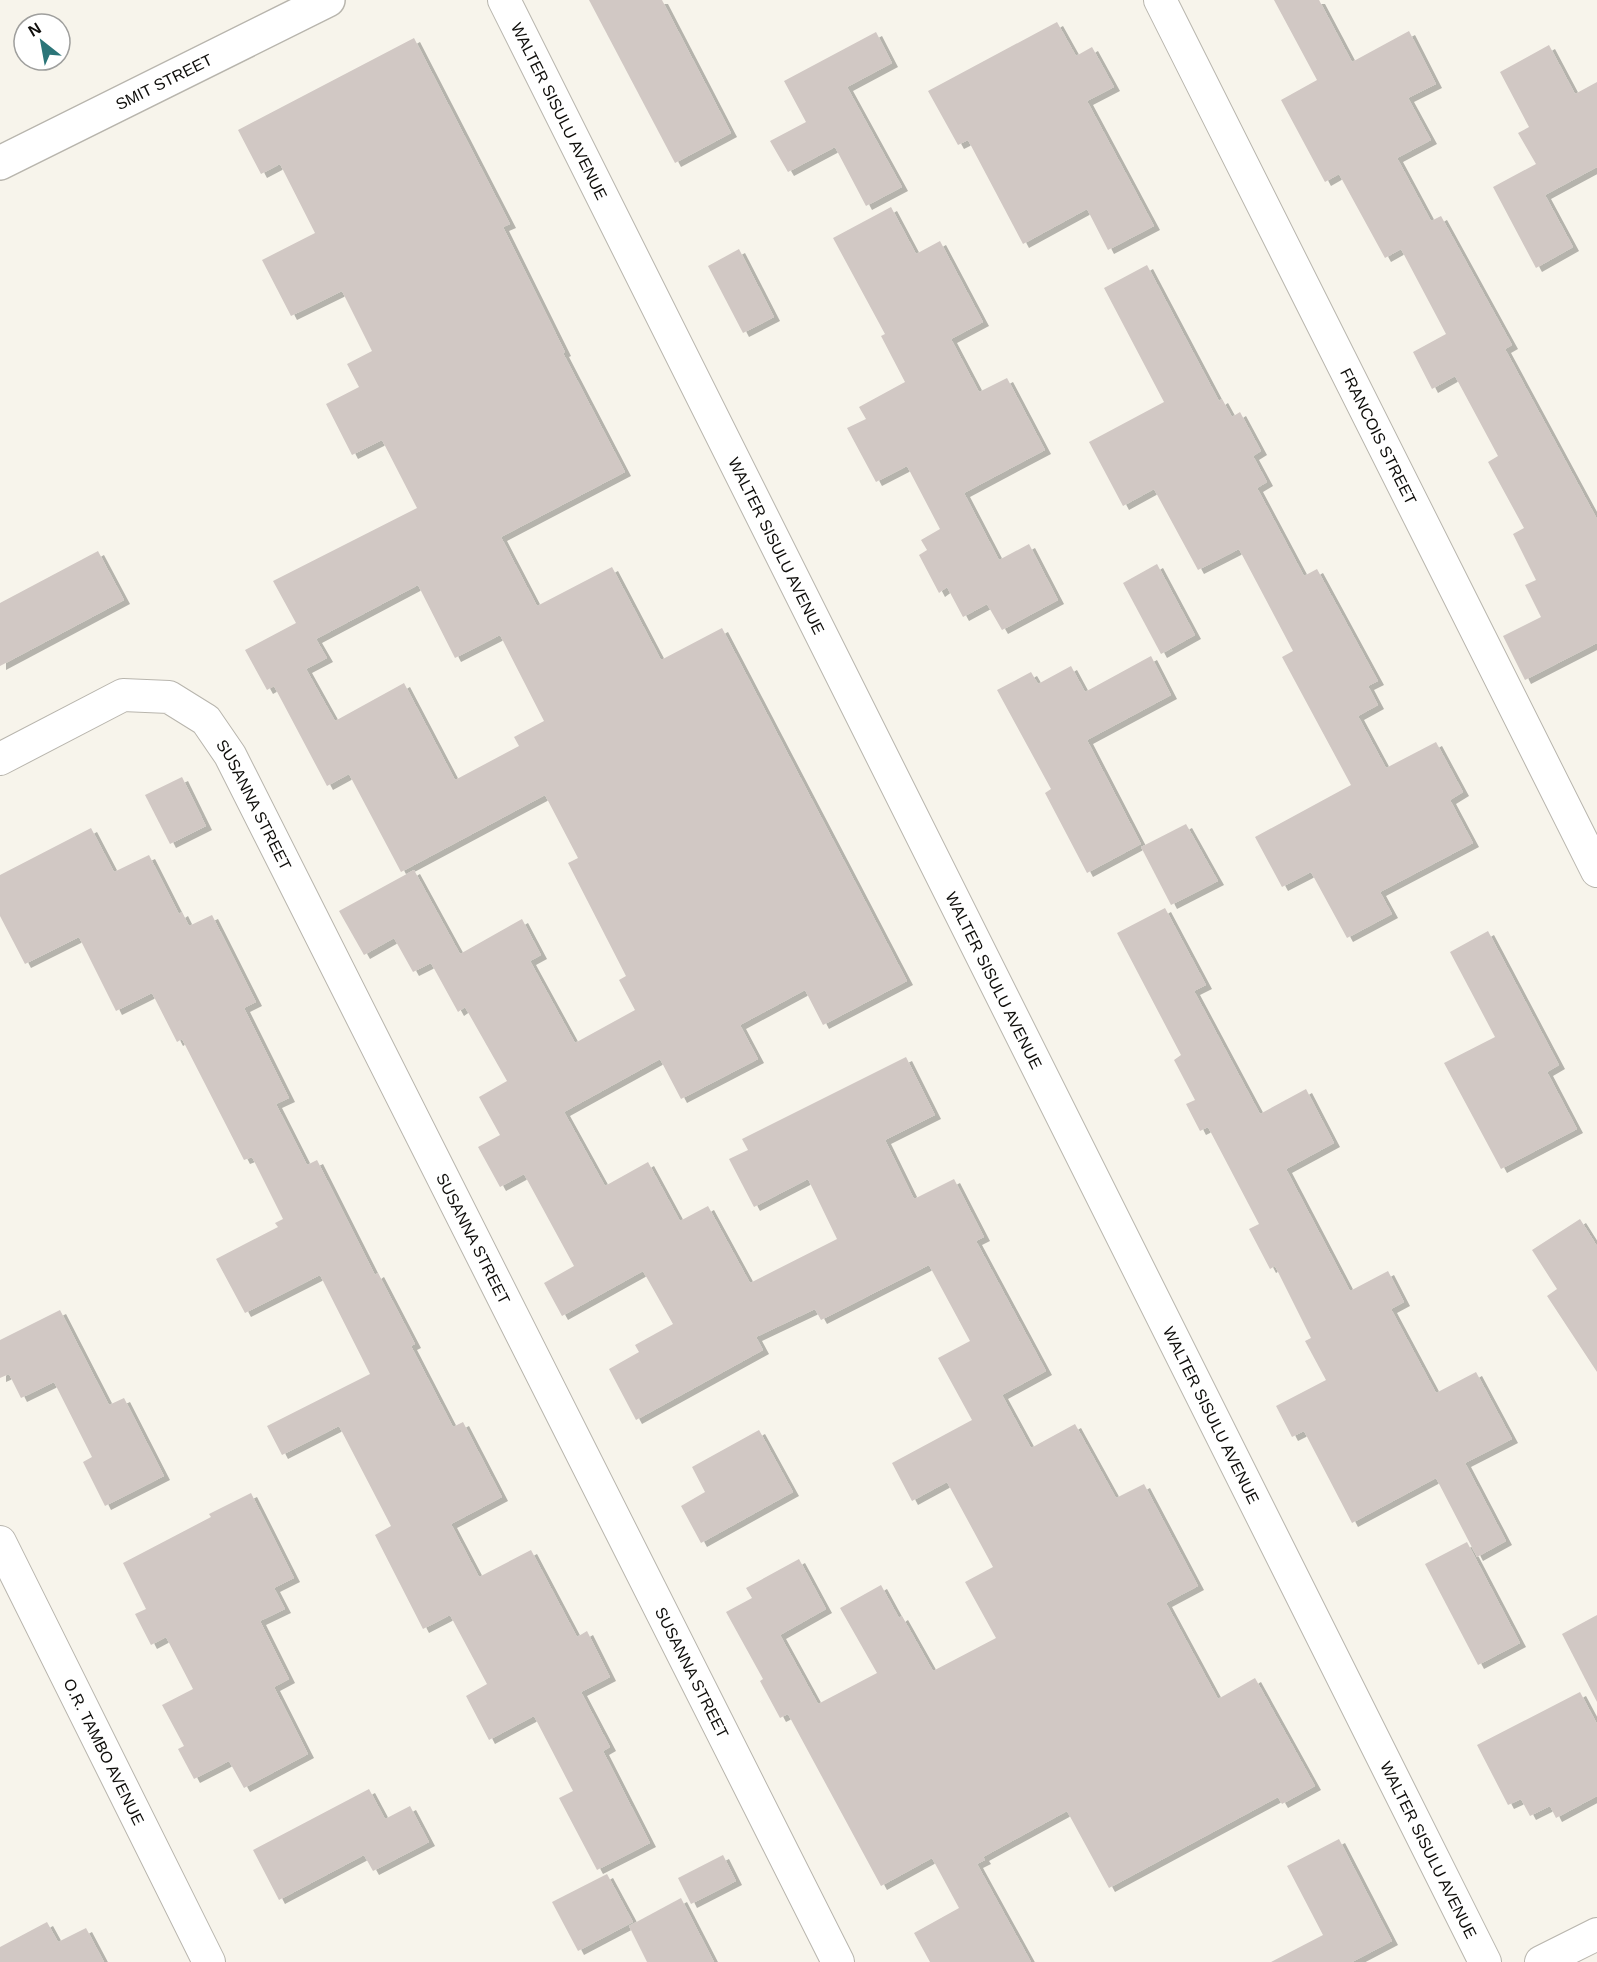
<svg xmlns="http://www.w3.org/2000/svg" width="1597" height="1962" font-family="Helvetica,sans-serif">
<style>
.building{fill:#d1c8c4;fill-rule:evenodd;filter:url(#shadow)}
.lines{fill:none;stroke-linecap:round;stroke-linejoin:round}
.street-casing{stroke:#b8b5ad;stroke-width:34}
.secondary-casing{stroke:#b8b5ad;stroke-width:36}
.street{stroke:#fff;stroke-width:32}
.secondary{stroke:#fff;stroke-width:33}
.labels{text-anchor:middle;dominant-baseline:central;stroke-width:5;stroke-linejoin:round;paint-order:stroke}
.street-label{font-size:16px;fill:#0f0e0b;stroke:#fff}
</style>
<defs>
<filter id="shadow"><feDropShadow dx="6" dy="4" stdDeviation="0" flood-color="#0004"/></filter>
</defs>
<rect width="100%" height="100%" fill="#f7f4eb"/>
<g class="building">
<polygon points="589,0 662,0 731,133 675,163"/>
<polygon points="1274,0 1319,0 1352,62 1409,31 1436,84 1408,98 1431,140 1397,158 1431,221 1441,216 1512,345 1505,349 1597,519 1597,643 1525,680 1503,636 1541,617 1525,585 1536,580 1513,534 1524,528 1488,462 1498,456 1455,376 1432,389 1413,352 1446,334 1401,249 1385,258 1339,174 1325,182 1281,100 1317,80"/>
<polygon points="1057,22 1076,56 1092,47 1114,87 1087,101 1154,226 1108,250 1087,209 1023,244 968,140 958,145 928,91"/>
<polygon points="876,32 892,63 847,87 902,187 866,206 835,147 788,172 770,141 806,122 784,81"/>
<path d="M414 38 510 224 503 227 565 352 563 353 625 472 501 537 537 606 612 567 661 660 722 628 907 981 823 1025 805 990 740 1025 758 1059 681 1099 660 1059 564 1112 605 1186 648 1162 680 1221 708 1206 750 1283 837 1239 808 1179 754 1207 729 1159 748 1150 742 1139 906 1057 935 1115 885 1140 914 1199 954 1179 984 1237 976 1241 1046 1371 1002 1395 1031 1448 1075 1424 1116 1498 1144 1484 1198 1586 1166 1603 1218 1699 1255 1678 1315 1786 1282 1804 1278 1797 1109 1888 1067 1811 983 1857 985 1860 977 1864 1031 1962H930L914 1933 959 1908 932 1858 881 1886 788 1714 780 1718 760 1681 763 1679 726 1612 752 1598 746 1588 799 1559 826 1609 780 1635 818 1704 877 1673 840 1608 881 1585 899 1618 902 1616 933 1671 996 1638 965 1582 993 1567 947 1482 912 1501 892 1463 972 1420 938 1358 970 1341 929 1265 821 1320 815 1309 756 1337 763 1350 636 1420 609 1369 639 1352 635 1345 673 1324 643 1271 562 1316 544 1283 574 1266 524 1174 500 1187 478 1147 500 1135 479 1097 507 1081 465 1007 458 1012 431 963 413 972 394 938 364 955 339 911 414 870 460 954 522 919 541 955 530 961 575 1043 635 1010 619 980 626 976 568 863 578 858 545 795 401 872 349 774 327 786 274 686 267 690 245 650 296 623 273 581 417 508 382 440 352 455 326 404 359 387 347 364 372 351 342 291 291 316 262 260 315 233 280 164 261 174 238 130ZM418 585 455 658 500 635 544 721 514 737 519 746 455 780 404 683 335 721 306 669 327 658 316 639Z"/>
<polygon points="1549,45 1575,94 1597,82 1597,167 1545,195 1573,247 1536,268 1493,187 1536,164 1518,133 1529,127 1500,72"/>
<polygon points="891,207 916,254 940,241 983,322 951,339 979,392 1007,378 1045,450 964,493 999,560 1029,544 1058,600 1002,630 987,604 963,617 947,587 939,593 919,555 927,550 921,540 940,529 907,466 876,482 847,428 866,419 859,407 905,382 881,336 885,334 833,238"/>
<polygon points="739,249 774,317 743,333 708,266"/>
<polygon points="1147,265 1219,401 1222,399 1232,417 1240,412 1261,451 1253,456 1267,482 1257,488 1304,576 1317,569 1378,681 1368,686 1378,705 1358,716 1386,768 1436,742 1463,792 1450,800 1473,843 1380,892 1392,914 1347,938 1311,872 1282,887 1255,837 1351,785 1282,657 1293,651 1239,549 1198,570 1154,489 1123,506 1089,442 1164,402 1104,288"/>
<polygon points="98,551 124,600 0,666 0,603"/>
<polygon points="1157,564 1195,635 1161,654 1123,583"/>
<polygon points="1151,656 1171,695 1087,740 1141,844 1087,873 1045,793 1051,789 997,690 1031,672 1038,684 1071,666 1085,692"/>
<polygon points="182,777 206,826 170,844 145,795"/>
<polygon points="1186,824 1218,881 1171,905 1141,847"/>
<polygon points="91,828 114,872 149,855 179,914 182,912 189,926 212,915 256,1002 244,1008 289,1098 276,1104 307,1165 317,1160 375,1275 378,1273 415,1344 411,1346 453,1427 463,1422 502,1497 451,1524 479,1577 531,1550 577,1637 587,1631 610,1677 581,1692 610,1747 603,1751 650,1843 597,1870 559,1798 573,1791 534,1716 489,1740 466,1696 487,1684 450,1615 423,1629 375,1535 391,1526 339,1426 282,1455 267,1426 370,1374 320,1275 245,1313 216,1259 278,1227 275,1223 283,1219 252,1157 244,1160 182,1039 177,1042 152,993 116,1011 79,937 25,964 0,916 0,875"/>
<polygon points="1165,908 1206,985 1194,991 1260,1114 1306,1089 1334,1143 1286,1169 1350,1291 1388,1271 1404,1302 1391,1309 1436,1393 1476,1372 1512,1439 1465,1463 1506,1541 1477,1557 1436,1478 1352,1523 1304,1431 1292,1437 1276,1406 1326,1380 1305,1341 1311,1338 1275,1266 1270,1269 1249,1229 1259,1224 1208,1127 1200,1131 1186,1104 1195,1100 1174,1060 1181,1055 1117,933"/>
<polygon points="1488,931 1559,1065 1547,1072 1577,1129 1501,1169 1444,1063 1495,1037 1450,952"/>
<polygon points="1580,1219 1597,1246 1597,1372 1547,1296 1557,1289 1532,1250"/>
<polygon points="60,1310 109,1405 124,1398 164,1476 105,1506 83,1462 92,1457 54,1382 21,1398 9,1374 0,1378 0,1340"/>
<polygon points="759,1430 793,1492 701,1543 681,1506 705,1492 692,1467"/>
<polygon points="251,1493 294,1578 274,1588 285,1609 260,1621 289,1679 274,1687 308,1754 244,1788 229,1761 194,1779 178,1749 184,1746 162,1705 193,1689 166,1637 151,1645 135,1614 146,1609 123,1563 211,1517 209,1514"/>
<polygon points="1467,1542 1520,1643 1478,1665 1425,1564"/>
<polygon points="1597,1615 1597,1702 1562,1634"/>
<polygon points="1580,1692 1597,1724 1597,1796 1556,1818 1550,1806 1530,1816 1521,1799 1508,1805 1477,1745"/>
<polygon points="369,1789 385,1819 410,1806 429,1842 373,1871 364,1855 279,1900 253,1850"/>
<polygon points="1339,1839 1392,1941 1352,1962 1271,1962 1323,1935 1287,1866"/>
<polygon points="723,1855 736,1881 691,1904 678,1878"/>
<polygon points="607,1874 633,1922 578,1951 552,1902"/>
<polygon points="681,1898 714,1962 647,1962 629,1926"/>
<polygon points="47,1922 58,1942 86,1928 104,1962 0,1962 0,1947"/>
</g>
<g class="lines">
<g class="street-casing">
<g id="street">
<path id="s1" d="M504 0 1485 1962"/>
<path id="s2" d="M1160 0 1597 871"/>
<path id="s3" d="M0 759 123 695 169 697 206 720 230 755 838 1962"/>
<path id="s4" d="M0 1542 209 1962"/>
<polyline points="1541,1962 1597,1934"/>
</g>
</g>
<g class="secondary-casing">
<g id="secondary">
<path id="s5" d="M0 163 328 0"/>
</g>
</g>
<use href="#street" class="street"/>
<use href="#secondary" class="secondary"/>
</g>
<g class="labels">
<g class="street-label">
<text stroke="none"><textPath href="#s5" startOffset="183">SMIT STREET</textPath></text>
<text stroke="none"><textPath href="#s1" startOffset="124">WALTER SISULU AVENUE</textPath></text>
<text stroke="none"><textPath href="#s2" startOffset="488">FRANCOIS STREET</textPath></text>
<text stroke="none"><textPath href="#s1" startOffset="610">WALTER SISULU AVENUE</textPath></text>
<text stroke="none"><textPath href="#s3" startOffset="326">SUSANNA STREET</textPath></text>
<text stroke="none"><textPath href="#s1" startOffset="1096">WALTER SISULU AVENUE</textPath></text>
<text stroke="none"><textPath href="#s3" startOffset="812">SUSANNA STREET</textPath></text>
<text stroke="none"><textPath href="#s1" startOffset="1582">WALTER SISULU AVENUE</textPath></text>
<text stroke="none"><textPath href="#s3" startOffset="1298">SUSANNA STREET</textPath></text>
<text stroke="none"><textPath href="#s4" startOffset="234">O.R. TAMBO AVENUE</textPath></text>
<text stroke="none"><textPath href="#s1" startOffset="2068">WALTER SISULU AVENUE</textPath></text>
</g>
</g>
<g transform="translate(42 42) rotate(329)"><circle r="28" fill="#ffffff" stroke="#9f9f9d" stroke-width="1.5"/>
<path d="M0-4.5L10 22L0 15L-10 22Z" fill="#2b7578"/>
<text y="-9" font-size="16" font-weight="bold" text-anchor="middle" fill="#0f0e0b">N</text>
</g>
</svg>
